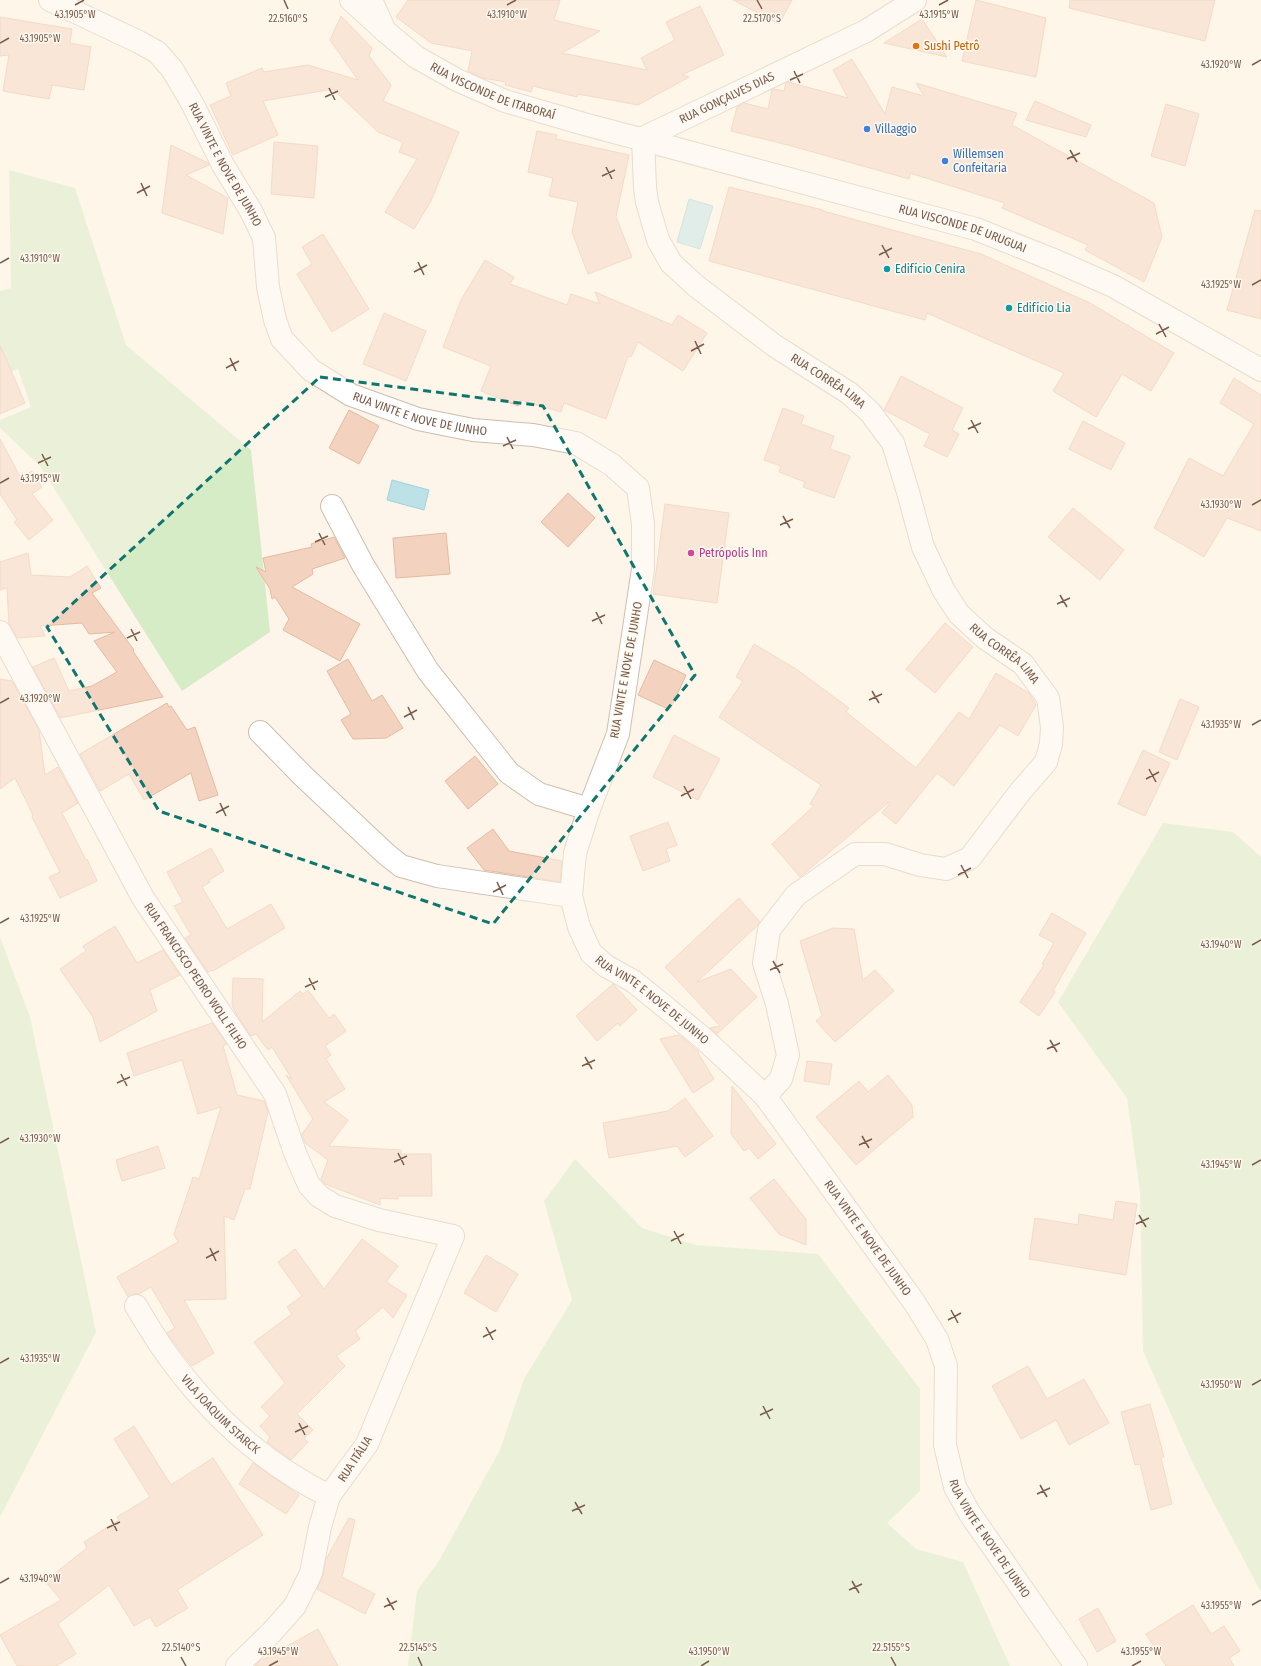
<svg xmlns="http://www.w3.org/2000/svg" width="1261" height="1666" font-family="'Fira Sans Condensed',sans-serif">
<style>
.green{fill:#d6ecc6}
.water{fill:#bce2e8;stroke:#a2d2da}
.building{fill:#f3d3c0;stroke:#e6ba9f}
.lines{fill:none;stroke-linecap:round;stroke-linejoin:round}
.minor-casing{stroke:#cfbdad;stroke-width:24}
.tertiary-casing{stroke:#cfbdad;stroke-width:24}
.minor{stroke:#fff;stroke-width:22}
.tertiary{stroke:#fff;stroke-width:22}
.marked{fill:none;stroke:#0f766e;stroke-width:3;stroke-dasharray:8 5;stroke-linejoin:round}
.ticks{fill:none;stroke:#785b4b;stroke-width:1.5}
.food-dot{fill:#e8710a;stroke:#fff9f0;stroke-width:1.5}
.shop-dot{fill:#3f7fe0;stroke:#fff9f0;stroke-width:1.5}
.culture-dot{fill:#0f9aa8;stroke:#fff9f0;stroke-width:1.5}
.hotel-dot{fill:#d1479c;stroke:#fff9f0;stroke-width:1.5}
.labels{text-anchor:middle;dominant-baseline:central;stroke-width:3;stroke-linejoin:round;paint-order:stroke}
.food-label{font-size:12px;fill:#c56008;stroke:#fff9f0;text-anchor:start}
.street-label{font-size:12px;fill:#785b4b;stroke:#fff9f0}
.shop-label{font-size:12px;fill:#366cbe;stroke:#fff9f0;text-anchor:start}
.culture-label{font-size:12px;fill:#0d838f;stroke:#fff9f0;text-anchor:start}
.hotel-label{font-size:12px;fill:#b23c85;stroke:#fff9f0;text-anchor:start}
.ticks-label{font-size:10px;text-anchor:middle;fill:#785b4b;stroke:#fff9f0;stroke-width:3;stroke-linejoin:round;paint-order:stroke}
</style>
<rect width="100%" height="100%" fill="#fdf5e9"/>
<g class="green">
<polygon points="9,170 75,188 126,345 251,450 270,632 182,691 40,466 0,428 0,420 31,407 18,369 0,376 0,291 11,288"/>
<polygon points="1163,823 1233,832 1261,857 1261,1592 1193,1464 1143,1351 1140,1192 1127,1098 1058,1002"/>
<polygon points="0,937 30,1017 96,1332 0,1517"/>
<polygon points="575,1159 642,1228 696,1245 818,1254 920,1389 920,1491 887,1523 916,1549 963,1562 1010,1666 408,1666 417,1591 440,1559 500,1450 524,1379 572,1300 544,1201"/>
</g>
<g class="water">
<polygon points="689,199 713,206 700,249 677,242"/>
<polygon points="392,480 429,490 424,510 387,500"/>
</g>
<g class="building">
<polygon points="408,0 560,0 554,20 600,31 562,53 647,70 641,58 675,40 666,22 700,6 724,55 682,75 689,77 638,105 578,94 577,97 533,86 531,92 505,85 506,82 483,78 468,71 472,51 431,43 396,17"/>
<polygon points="733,0 792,0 779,24"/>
<polygon points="976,0 1046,18 1036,77 962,61"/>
<polygon points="1070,0 1215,0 1205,41 1069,8"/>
<polygon points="341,16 372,48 369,56 391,85 383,101 459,132 431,201 414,229 385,212 417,159 399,152 403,142 378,132 333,89 263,101 278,135 233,155 210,105 231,96 226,83 262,68 264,72 308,65 358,80 330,40"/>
<polygon points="0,17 72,29 70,43 91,47 84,90 52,85 49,99 3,91 9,55 0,56"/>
<polygon points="922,19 947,57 884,43"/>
<polygon points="852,59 885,114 892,87 924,96 916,83 1017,113 1012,125 1154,203 1162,237 1144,282 1085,250 1088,245 1002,208 1005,203 910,173 909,179 788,145 731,131 737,107 744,103 768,109 772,90 774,89 784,91 786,83 788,82 848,98 833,70"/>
<polygon points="1035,101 1091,125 1086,137 1026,120"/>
<polygon points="1166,104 1199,114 1185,166 1151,156"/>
<polygon points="537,131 557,135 556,139 629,155 616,217 632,257 588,274 572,232 578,202 549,196 553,178 528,172"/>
<polygon points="274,142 318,146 314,198 271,194"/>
<polygon points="171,145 208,163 209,165 186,175 228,198 223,234 162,213"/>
<polygon points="729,187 823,210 823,211 981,254 1090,303 1174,353 1151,391 1122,374 1096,417 1053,391 1064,373 927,313 925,320 709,261"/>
<polygon points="1255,210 1261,211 1261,319 1227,310"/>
<polygon points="323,234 369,309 332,332 297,274 312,264 302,247"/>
<polygon points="485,260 514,277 510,284 567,305 571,294 600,304 595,292 672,325 678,315 707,333 683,371 638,342 631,357 628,356 606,419 564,403 561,412 521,400 518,406 481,391 491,366 443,347 461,300"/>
<polygon points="384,313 426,331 406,381 363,364"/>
<polygon points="0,345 25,403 0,414"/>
<polygon points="901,376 963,408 952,430 959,434 947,457 924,446 930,434 884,410"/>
<polygon points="1234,378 1261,395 1261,531 1227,518 1204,557 1154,528 1189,458 1223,476 1254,424 1220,403"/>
<polygon points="783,408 804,416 801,424 834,436 830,449 850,456 834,498 803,487 805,482 779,472 781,466 764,460"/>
<polygon points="349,410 379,426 359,464 329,448"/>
<polygon points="1083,421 1125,443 1111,470 1069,449"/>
<polygon points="0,439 21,478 32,471 42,487 32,494 53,520 29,540 14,522 17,520 0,494"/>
<polygon points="568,493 595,518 568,547 541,522"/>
<polygon points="665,504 729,513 717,603 653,594"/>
<polygon points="1073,508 1124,550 1100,580 1048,537"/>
<polygon points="446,533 450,574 396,578 393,538"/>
<polygon points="334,537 345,558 312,569 313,574 292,587 360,624 340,661 283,630 289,619 275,597 272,599 270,589 256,567 266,572 263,558 312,547 311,544"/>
<polygon points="28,553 31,575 70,577 87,566 101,588 92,593 134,650 133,651 163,697 60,718 33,667 54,658 69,691 92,686 117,672 94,641 115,632 89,634 82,623 40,626 45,636 17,638 9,624 7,588 0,590 0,562"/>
<polygon points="945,623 973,647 935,693 906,669"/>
<polygon points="754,644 796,669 849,708 846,712 916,768 959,712 969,719 996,673 1029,693 1036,705 1018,736 1000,725 954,786 937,773 896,824 882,813 890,803 889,802 800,877 772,844 814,806 810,804 821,785 719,717 743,681 736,677"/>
<polygon points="348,659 372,701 382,695 403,728 386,738 353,739 341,720 351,714 327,671"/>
<polygon points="654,660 686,675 670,710 638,695"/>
<polygon points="0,679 12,681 39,730 45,775 58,767 78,803 62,813 86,860 87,859 97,881 60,898 49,877 60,872 32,817 33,815 15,778 0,789"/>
<polygon points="1180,699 1199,707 1177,760 1159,752"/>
<polygon points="167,703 169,707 171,706 187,730 195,727 218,795 199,801 191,773 144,800 129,774 100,791 80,754"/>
<polygon points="674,735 720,759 698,800 653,777"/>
<polygon points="1143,750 1170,763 1145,816 1118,804"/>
<polygon points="475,756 498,784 468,809 445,781"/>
<polygon points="668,822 677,845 666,849 670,861 643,871 630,836"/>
<polygon points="493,829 509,851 562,861 560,882 484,870 467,848"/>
<polygon points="211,848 224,871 209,880 210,882 202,887 227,929 271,904 285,928 213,971 212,970 208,972 185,938 191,935 174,906 183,902 167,872"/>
<polygon points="739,898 760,922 758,925 697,982 731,969 757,997 717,1034 710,1028 720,1026 665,967"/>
<polygon points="1052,913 1086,933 1053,991 1055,992 1039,1016 1020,1002 1044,965 1042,964 1054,943 1039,935"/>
<polygon points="115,926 137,963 163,950 180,975 150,990 157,1011 100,1042 93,1017 60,969 86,951 83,946"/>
<polygon points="833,928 854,929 863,980 875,970 894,991 835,1042 816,1021 822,1016 800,941"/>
<polygon points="233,978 263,979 262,1022 300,991 303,994 308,990 329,1018 334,1014 346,1031 325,1046 331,1055 326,1059 345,1089 324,1102 348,1120 329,1146 401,1150 401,1154 431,1154 432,1196 398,1196 398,1199 380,1198 380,1205 325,1184 321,1179 328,1160 305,1143 302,1134 313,1119 286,1075 292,1079 272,1047 268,1050 256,1034 251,1036 237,1015 232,1005"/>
<polygon points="613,984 637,1010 620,1026 618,1023 597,1041 576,1016"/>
<polygon points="212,1023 227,1044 223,1046 237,1095 264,1101 268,1112 250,1189 245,1189 234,1220 224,1216 226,1299 184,1300 214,1353 192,1366 167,1333 175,1328 151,1287 139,1294 135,1294 128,1297 117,1277 178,1242 174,1234 193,1177 199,1179 221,1107 198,1114 182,1060 134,1076 127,1053"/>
<polygon points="679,1035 699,1052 698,1053 714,1079 693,1093 660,1039"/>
<polygon points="807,1061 832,1064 829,1085 804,1081"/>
<polygon points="888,1075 912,1105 913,1117 856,1165 816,1117 859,1081 868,1092"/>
<polygon points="732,1086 776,1144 758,1159 749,1148 744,1151 731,1134"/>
<polygon points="685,1098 713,1136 685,1157 677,1146 609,1158 603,1123 668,1111"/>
<polygon points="158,1146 165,1168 122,1181 116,1160"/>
<polygon points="774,1179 806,1219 806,1245 779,1234 750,1198"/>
<polygon points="1116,1201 1137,1204 1126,1275 1029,1259 1035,1218 1078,1225 1079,1214 1113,1220"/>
<polygon points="362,1239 398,1266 386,1282 407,1295 393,1318 383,1307 355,1331 360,1339 336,1356 345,1366 297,1414 313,1430 304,1438 308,1442 291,1460 267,1442 270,1437 260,1426 270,1416 261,1407 285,1383 254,1342 292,1314 287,1307 302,1296 278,1262 295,1249 324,1289"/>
<polygon points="486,1255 518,1274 496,1312 464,1293"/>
<polygon points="1028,1366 1047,1399 1084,1379 1109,1423 1069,1445 1056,1420 1021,1439 992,1386"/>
<polygon points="1150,1404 1164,1457 1161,1458 1172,1504 1151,1510 1140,1464 1135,1465 1121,1412"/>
<polygon points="134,1426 171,1485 213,1458 263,1535 177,1590 188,1608 156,1627 150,1617 134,1626 109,1585 58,1624 76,1654 56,1666 17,1666 0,1635 61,1600 45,1581 87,1548 84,1542 119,1520 117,1517 150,1497 114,1439"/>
<polygon points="253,1463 299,1495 286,1514 239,1484"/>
<polygon points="349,1518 355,1520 342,1577 375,1594 365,1614 317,1589 323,1576 326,1559"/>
<polygon points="1193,1605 1211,1634 1224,1626 1240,1651 1229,1658 1234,1666 1166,1666 1146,1634"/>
<polygon points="1098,1608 1116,1641 1097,1652 1079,1619"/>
<polygon points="318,1629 338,1666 255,1666 260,1661"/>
</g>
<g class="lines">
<g class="minor-casing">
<g id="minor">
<path id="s1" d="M50 0 139 42 157 52 172 69 192 103 223 165 251 211 264 238 268 287 275 320 282 339 311 370 351 395 418 419 473 430 533 435 576 443 612 465 638 488 643 524V569L618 734 589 809 575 853 571 896 579 927 591 953 606 966 633 981 664 1006 704 1039 765 1096 914 1302 937 1339 946 1366 945 1445 955 1487 970 1514 1076 1666"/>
<polyline points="351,0 385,31"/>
<path id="s2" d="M643 138 645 188 647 202 658 240 671 263 696 286 775 346 849 393 870 412 893 443 908 492 923 547 944 591 959 614 985 638 1023 664 1048 698 1052 727 1051 744 1046 762 1020 792 970 858 946 869 920 865 885 854H855L796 895 769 930 764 963 777 1004 788 1055 781 1079 765 1096"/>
<polyline points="332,506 363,565 428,671 509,773 539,794 589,809"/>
<path id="s3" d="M0 632 143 898 275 1094 295 1153 309 1185 319 1196 335 1206 379 1220 453 1236 367 1444 329 1496 320 1527 311 1573 295 1606 271 1633 237 1666"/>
<polyline points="260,732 303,776 386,854 401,866 437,876 571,896"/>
<path id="s4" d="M136 1306C147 1324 158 1343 171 1360 213 1417 266 1465 329 1496"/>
</g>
</g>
<g class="tertiary-casing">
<g id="tertiary">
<path id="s5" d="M371 0 385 31 416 57 457 80 505 101 584 124 976 229 1056 261 1113 286 1261 370"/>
<path id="s6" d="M643 138 866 31 915 0"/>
</g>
</g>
<use href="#minor" class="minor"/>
<use href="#tertiary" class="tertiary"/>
</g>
<path d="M0 0H1261V1666H0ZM320 377 543 406 695 675 493 924 159 811 47 627Z" fill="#fdf5e9" fill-opacity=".55" fill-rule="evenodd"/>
<path class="marked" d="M320 377 543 406 695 675 493 924 159 811 47 627Z"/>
<path class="ticks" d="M284 0 288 9M757 0 762 9M75 5 84 0M507 5 516 0M939 5 948 0M0 43 9 38M1252 65 1261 60M794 71 800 83M790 80 803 74M329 88 335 100M325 97 338 91M1070 150 1077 162M1067 159 1080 153M606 167 612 179M602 176 615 170M141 183 147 196M137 193 150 186M882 245 889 258M879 255 892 248M418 262 424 275M0 263 9 258M414 272 427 265M1252 285 1261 280M1159 324 1166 337M1156 334 1169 327M695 341 701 354M691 351 704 344M230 358 236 371M226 368 239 361M971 420 978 433M968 429 981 423M507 437 513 449M503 446 516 440M42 454 48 466M38 463 51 457M0 483 9 478M1252 505 1261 500M783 516 790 528M780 525 793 519M319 533 325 545M315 542 328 536M1060 595 1067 607M1057 604 1070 598M596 612 602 624M592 621 605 615M131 629 137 641M127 638 140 632M872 691 879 703M869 700 882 694M0 703 9 698M408 707 414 720M404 717 417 710M1252 725 1261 720M1149 769 1156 782M1146 779 1159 772M684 786 691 799M681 796 694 789M220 803 226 816M216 813 229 806M961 865 968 878M958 875 971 868M497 882 503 895M493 892 506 885M0 923 9 918M1252 945 1261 940M773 961 780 973M770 970 783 964M309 978 315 990M305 987 318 981M1050 1040 1057 1052M1047 1049 1060 1043M585 1057 592 1069M582 1066 595 1060M121 1074 127 1086M117 1083 130 1077M862 1136 869 1148M0 1143 9 1138M859 1145 872 1139M398 1153 404 1165M394 1162 407 1156M1252 1165 1261 1160M1139 1215 1146 1227M1136 1224 1149 1218M674 1231 681 1244M671 1241 684 1234M210 1248 216 1261M206 1258 219 1251M951 1310 958 1323M948 1320 961 1313M486 1327 493 1340M483 1337 496 1330M0 1363 9 1358M1252 1385 1261 1380M763 1406 770 1419M760 1415 773 1409M299 1423 305 1435M295 1432 308 1426M1040 1485 1047 1497M1037 1494 1050 1488M575 1502 582 1514M572 1511 585 1505M111 1519 117 1531M107 1528 120 1522M852 1581 859 1593M0 1583 9 1578M849 1590 862 1584M387 1598 394 1610M1252 1605 1261 1600M384 1607 397 1601M181 1657 186 1666M418 1657 422 1666M891 1657 896 1666M269 1666 278 1661M701 1666 709 1661M1132 1666 1141 1661"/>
<circle class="food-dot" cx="916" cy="46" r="4"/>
<g class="shop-dot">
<circle cx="867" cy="129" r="4"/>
<circle cx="945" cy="161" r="4"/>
</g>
<g class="culture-dot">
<circle cx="887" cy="269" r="4"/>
<circle cx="1009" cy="308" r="4"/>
</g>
<circle class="hotel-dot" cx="691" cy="553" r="4"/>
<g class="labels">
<g class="food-label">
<text x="924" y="46">Sushi Petrô</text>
</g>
<g class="street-label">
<text stroke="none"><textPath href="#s5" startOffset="159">RUA VISCONDE DE ITABORAÍ</textPath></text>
<text stroke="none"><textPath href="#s6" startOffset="93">RUA GONÇALVES DIAS</textPath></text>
<text stroke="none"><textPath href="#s1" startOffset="251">RUA VINTE E NOVE DE JUNHO</textPath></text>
<text stroke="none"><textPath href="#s5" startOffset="649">RUA VISCONDE DE URUGUAI</textPath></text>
<text stroke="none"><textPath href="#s2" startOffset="327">RUA CORRÊA LIMA</textPath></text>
<text stroke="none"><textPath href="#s1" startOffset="599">RUA VINTE E NOVE DE JUNHO</textPath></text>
<text stroke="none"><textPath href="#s2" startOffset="663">RUA CORRÊA LIMA</textPath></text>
<text transform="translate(626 670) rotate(-80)">RUA VINTE E NOVE DE JUNHO</text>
<text stroke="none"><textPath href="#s3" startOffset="396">RUA FRANCISCO PEDRO WOLL FILHO</textPath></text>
<text stroke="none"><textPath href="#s1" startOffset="1391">RUA VINTE E NOVE DE JUNHO</textPath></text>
<text stroke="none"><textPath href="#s1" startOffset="1715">RUA VINTE E NOVE DE JUNHO</textPath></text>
<text stroke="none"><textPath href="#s4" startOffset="138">VILA JOAQUIM STARCK</textPath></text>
<text transform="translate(355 1459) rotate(-57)">RUA ITÁLIA</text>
<text stroke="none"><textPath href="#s1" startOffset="2050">RUA VINTE E NOVE DE JUNHO</textPath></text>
</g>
<g class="shop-label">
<text x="875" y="129">Villaggio</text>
<text x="953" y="154">Willemsen<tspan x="953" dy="14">Confeitaria</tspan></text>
</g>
<g class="culture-label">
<text x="895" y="269">Edifício Cenira</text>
<text x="1017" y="308">Edifício Lia</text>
</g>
<g class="hotel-label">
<text x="699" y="553">Petrópolis Inn</text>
</g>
</g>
<g class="ticks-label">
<text x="75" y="18">43.1905°W</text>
<text x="507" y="18">43.1910°W</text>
<text x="939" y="18">43.1915°W</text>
<text x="288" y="22">22.5160°S</text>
<text x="762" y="22">22.5170°S</text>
<text x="40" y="42">43.1905°W</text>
<text x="1221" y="68">43.1920°W</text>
<text x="40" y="262">43.1910°W</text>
<text x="1221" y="288">43.1925°W</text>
<text x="40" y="482">43.1915°W</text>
<text x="1221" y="508">43.1930°W</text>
<text x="40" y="702">43.1920°W</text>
<text x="1221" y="728">43.1935°W</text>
<text x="40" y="922">43.1925°W</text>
<text x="1221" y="948">43.1940°W</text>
<text x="40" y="1142">43.1930°W</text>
<text x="1221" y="1168">43.1945°W</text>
<text x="40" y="1362">43.1935°W</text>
<text x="1221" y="1388">43.1950°W</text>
<text x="40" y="1582">43.1940°W</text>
<text x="1221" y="1609">43.1955°W</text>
<text x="181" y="1651">22.5140°S</text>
<text x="418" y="1651">22.5145°S</text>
<text x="891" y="1651">22.5155°S</text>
<text x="278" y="1655">43.1945°W</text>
<text x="709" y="1655">43.1950°W</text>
<text x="1141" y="1655">43.1955°W</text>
</g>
</svg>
